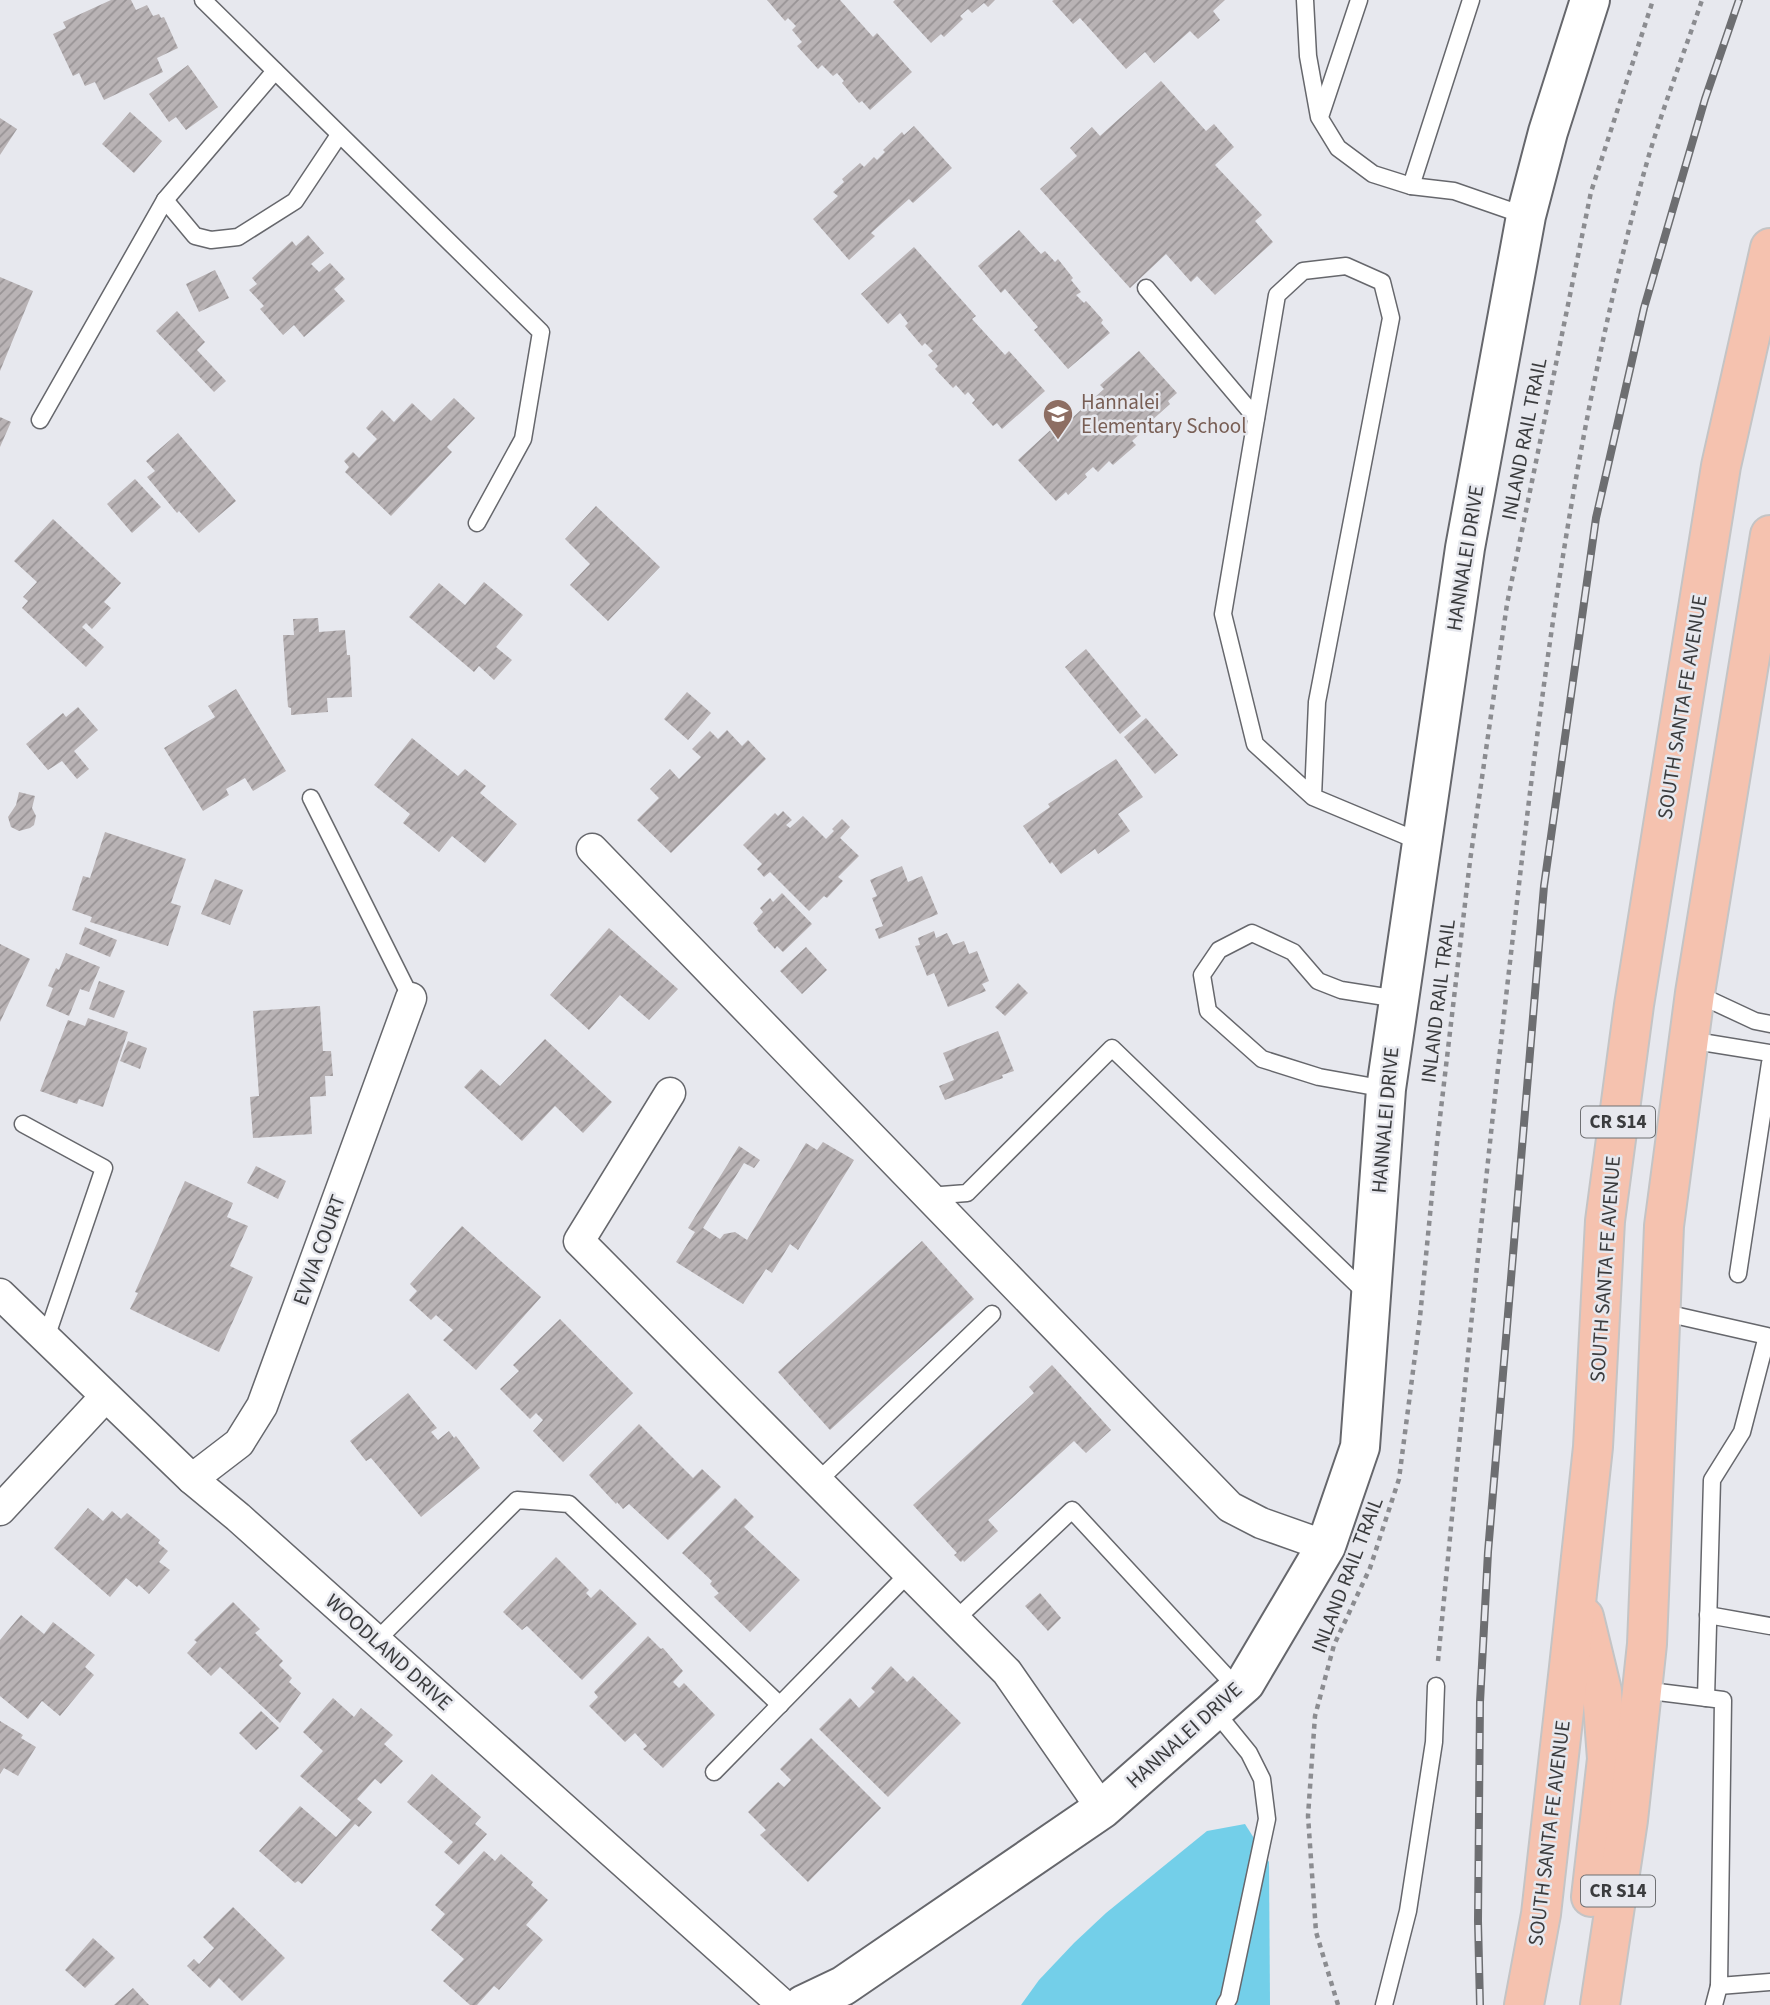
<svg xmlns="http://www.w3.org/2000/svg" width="1770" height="2005" font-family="'Source Sans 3',sans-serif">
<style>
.water{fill:#73cfe9}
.building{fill:url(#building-hatch)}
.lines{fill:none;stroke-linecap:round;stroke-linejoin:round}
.lane-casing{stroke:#66676c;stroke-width:19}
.street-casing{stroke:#66676c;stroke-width:33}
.secondary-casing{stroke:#66676c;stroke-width:42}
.primary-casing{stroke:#c4c4c5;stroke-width:42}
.path{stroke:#8b8c90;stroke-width:4.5;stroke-dasharray:5 5;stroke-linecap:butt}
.lane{stroke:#fff;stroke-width:16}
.street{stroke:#fff;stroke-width:30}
.secondary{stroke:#fff;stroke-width:38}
.primary{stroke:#f5c2af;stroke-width:38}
.rail-casing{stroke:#6d6e71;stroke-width:8}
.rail{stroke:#e7e8ee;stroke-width:5;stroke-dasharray:16;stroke-linecap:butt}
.labels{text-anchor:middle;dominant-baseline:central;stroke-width:5;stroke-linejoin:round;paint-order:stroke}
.shield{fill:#e7e8ee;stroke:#6f7073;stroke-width:2}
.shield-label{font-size:19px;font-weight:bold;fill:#3b3c3e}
.education-label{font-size:21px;fill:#785e54;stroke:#e7e8ee;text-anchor:start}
.street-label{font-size:21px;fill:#3b3c3e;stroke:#e7e8ee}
</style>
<defs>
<pattern id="building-hatch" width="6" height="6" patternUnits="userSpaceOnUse" patternTransform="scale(1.75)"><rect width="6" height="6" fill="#b9b3b5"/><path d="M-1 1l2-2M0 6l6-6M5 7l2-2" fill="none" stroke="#989395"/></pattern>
</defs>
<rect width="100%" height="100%" fill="#e7e8ee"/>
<polygon class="water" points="1245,1824 1269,1862 1270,2005 1021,2005 1039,1980 1074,1943 1106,1913 1207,1831"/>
<g class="building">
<polygon points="111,0 131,0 136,10 147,5 153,16 159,14 161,18 164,17 178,48 157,58 163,72 104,100 95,82 85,86 79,73 73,76 53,34 66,28 63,22"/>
<polygon points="767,0 840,0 873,37 877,33 912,72 870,110 862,101 859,103 842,83 844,81 837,73 833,76 822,65 818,69 797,46 802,42 792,30 796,26 788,18 785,21"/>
<polygon points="895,0 995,0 988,7 984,3 972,13 968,9 960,16 963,19 944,37 941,34 931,43 893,2"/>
<polygon points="1054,0 1225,0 1213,11 1220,20 1198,39 1190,31 1154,63 1145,52 1126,69 1080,18 1073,24 1052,1"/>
<polygon points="188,65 218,107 186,130 176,117 169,122 149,94"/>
<polygon points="1161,81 1206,131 1214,124 1234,147 1215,165 1262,215 1255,221 1273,242 1215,295 1197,276 1191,282 1166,254 1130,288 1040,189 1077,156 1070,148 1092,127 1100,136"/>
<polygon points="130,112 162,141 134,173 102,144"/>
<polygon points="0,118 17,129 0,155"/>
<polygon points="914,126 952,168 913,203 909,199 871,233 875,236 849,260 813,219 838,196 833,192 844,182 842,179 860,163 864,167 874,157 877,160 885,152 883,150 902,132 904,135"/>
<polygon points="1019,230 1041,254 1045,251 1055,262 1058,259 1073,278 1071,280 1081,292 1076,295 1084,303 1086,301 1103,320 1101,323 1110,333 1068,369 1034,330 1038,327 1005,289 1001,293 978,266"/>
<polygon points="308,235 324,253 311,264 319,272 330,263 345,279 334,289 345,301 304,337 294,325 283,335 260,309 264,306 249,290 257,284 252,278 292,241 296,246"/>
<polygon points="914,247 976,316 972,319 1005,355 1009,351 1045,391 1002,429 997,423 993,426 972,403 975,400 968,392 965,395 956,385 953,388 935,369 938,366 928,355 933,351 925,343 922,346 905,326 908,323 900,313 888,324 861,294"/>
<polygon points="215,270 229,298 199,312 186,284"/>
<polygon points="0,277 33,291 0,371"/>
<polygon points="177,311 205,342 197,350 226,381 214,392 156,331"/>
<polygon points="1139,351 1177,393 1168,401 1170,404 1150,422 1148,419 1140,426 1144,430 1132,441 1136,445 1113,465 1109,461 1098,472 1093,467 1085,474 1087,477 1068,495 1066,492 1056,501 1018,460 1056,425 1060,429 1104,389 1100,385"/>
<polygon points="454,398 475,418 447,447 452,452 391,516 345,472 349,467 344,461 353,452 359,458 377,439 366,428 382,410 394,422 412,403 431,421"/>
<polygon points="0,417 11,422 0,447"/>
<polygon points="178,433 236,501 199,533 179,511 177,513 147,477 155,471 146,461"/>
<polygon points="135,479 161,507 132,533 107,504"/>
<polygon points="596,506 660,567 608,621 570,585 590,564 565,539"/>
<polygon points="53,519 121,583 104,602 111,608 92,629 86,623 82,627 104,647 86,667 22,608 28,601 23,597 37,582 14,561"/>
<polygon points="484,582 523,615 496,647 512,660 494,680 479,666 474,672 409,617 439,583 465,605"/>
<polygon points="318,618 319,632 345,630 347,655 350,655 352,697 327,698 328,712 291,715 291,708 288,707 283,635 294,635 293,619"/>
<polygon points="1086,649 1141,716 1120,734 1065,667"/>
<polygon points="236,689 286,771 253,791 245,778 226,789 229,795 203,811 164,748 215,717 208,706"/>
<polygon points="687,692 711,713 688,740 664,719"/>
<polygon points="78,707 98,730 74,751 89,769 77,779 62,761 48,770 26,744 63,713 66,717"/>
<polygon points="1146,718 1178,755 1155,774 1124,737"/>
<polygon points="727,730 742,746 748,740 766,759 671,853 637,820 659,798 650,789 670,769 679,779 701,757 692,749 710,731 718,739"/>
<polygon points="412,738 458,776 465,769 486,786 480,793 517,824 485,863 452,836 439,852 403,823 410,814 374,785"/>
<polygon points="1116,759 1143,797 1118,814 1130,831 1098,854 1095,849 1061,874 1052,862 1050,864 1023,826 1050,807 1048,804"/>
<polygon points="19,792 35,796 32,808 36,816 34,825 30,828 19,831 11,827 8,817 16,805"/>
<polygon points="783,811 792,820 786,825 790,828 803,816 826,839 834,831 832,829 842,819 850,827 840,838 859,856 838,877 843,881 827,898 824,896 809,911 770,872 764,877 757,869 762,864 743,845 775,813 778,816"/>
<polygon points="105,832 186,859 171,903 181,906 168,946 90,922 92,917 72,910 83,876 90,878"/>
<polygon points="902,866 908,882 922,876 938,914 879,939 875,929 883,926 872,898 877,896 870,880"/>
<polygon points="215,879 243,890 230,925 201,914"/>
<polygon points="782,893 812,924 783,952 777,946 775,949 757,930 758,929 753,923 763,912 760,908 770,898 773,902"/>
<polygon points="85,927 117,940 110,957 79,944"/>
<polygon points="609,928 678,989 649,1020 620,995 589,1030 550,995"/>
<polygon points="934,931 936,938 947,933 953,945 964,941 969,954 977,951 989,981 982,984 986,991 948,1007 934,973 927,976 915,946 920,945 918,938"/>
<polygon points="0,944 30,959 0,1022"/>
<polygon points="806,947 827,970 802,994 780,971"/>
<polygon points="66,953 100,967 89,992 80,989 69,1016 46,1006 53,988 48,986 56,968 59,970"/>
<polygon points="99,981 125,991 114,1018 89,1009"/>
<polygon points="1018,983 1028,993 1005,1016 995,1007"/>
<polygon points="320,1006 323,1051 331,1051 333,1076 325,1076 326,1096 310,1097 312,1134 253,1138 250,1097 259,1096 253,1011"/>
<polygon points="88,1018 128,1032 103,1107 79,1099 77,1104 40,1091 68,1020 85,1026"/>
<polygon points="998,1031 1014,1071 1002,1075 1003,1078 945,1100 939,1086 954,1080 943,1053"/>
<polygon points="545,1039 612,1102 583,1133 555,1106 522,1141 464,1087 481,1069 500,1086"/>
<polygon points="128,1041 147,1048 140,1069 120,1061"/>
<polygon points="823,1142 854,1160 798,1250 790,1244 772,1273 766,1269 743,1304 676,1262 695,1232 688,1228 739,1146 760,1160 754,1168 744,1163 703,1228 720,1239 724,1234 735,1232 747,1240 806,1143 817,1150"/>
<polygon points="256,1166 286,1181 278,1199 247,1183"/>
<polygon points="185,1181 233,1203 227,1217 248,1226 230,1266 253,1277 219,1352 130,1309 138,1293 135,1292"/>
<polygon points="462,1226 541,1297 476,1370 443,1340 453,1330 436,1315 431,1320 409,1300 417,1291 410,1284"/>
<polygon points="922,1241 974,1299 830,1430 778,1372"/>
<polygon points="560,1319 633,1393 563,1462 533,1431 543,1420 536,1413 530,1419 500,1389 519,1371 513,1365"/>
<polygon points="1052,1365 1111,1430 1086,1453 1074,1441 988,1520 998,1531 964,1562 963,1560 961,1562 954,1555 957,1553 913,1505 1034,1393 1029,1387"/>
<polygon points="408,1393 437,1428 431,1432 438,1440 449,1431 454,1438 456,1436 480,1468 421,1517 371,1458 366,1461 350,1441"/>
<polygon points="639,1424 693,1478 702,1469 721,1487 668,1540 629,1504 623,1509 617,1502 616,1504 589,1475"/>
<polygon points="735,1498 754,1517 744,1527 800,1580 750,1632 714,1597 719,1593 710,1584 712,1581 682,1553"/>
<polygon points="88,1508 103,1521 112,1511 121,1519 127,1513 160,1540 158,1543 168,1551 159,1562 170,1570 149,1594 139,1585 137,1587 126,1578 110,1597 54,1548"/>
<polygon points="556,1557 589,1590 586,1593 591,1598 600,1589 637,1624 582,1680 527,1626 522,1630 503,1612"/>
<polygon points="1040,1593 1061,1618 1048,1631 1025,1606"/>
<polygon points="233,1602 260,1629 255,1633 283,1661 279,1665 292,1678 289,1682 301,1693 280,1723 220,1667 211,1676 187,1653 197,1642 194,1640"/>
<polygon points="21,1615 44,1634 53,1622 95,1655 85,1667 94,1675 60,1716 42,1701 28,1719 0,1696 0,1640"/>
<polygon points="648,1636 661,1649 663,1648 683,1671 673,1682 679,1688 684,1683 715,1715 663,1768 643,1749 647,1746 635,1733 625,1742 589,1706 598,1697 594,1692"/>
<polygon points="891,1666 907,1682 913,1676 961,1723 888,1797 819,1729 850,1698 859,1708 875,1692 871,1688"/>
<polygon points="333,1698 354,1717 361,1708 393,1735 384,1744 403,1761 381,1784 375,1779 357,1799 372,1812 359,1827 355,1824 302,1884 298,1881 295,1883 259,1851 300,1806 336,1837 351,1820 300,1776 323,1751 303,1732"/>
<polygon points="261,1711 279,1728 256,1750 239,1733"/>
<polygon points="0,1721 23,1735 21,1738 36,1747 18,1776 4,1768 0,1774"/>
<polygon points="811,1738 881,1808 808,1882 760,1835 766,1830 748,1812 778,1782 784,1787 791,1780 780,1769"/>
<polygon points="432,1774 481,1817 475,1824 487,1834 459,1865 444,1852 453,1842 407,1802"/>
<polygon points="484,1851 495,1861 501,1854 533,1882 531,1885 548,1900 526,1925 543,1940 499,1990 494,1986 477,2005 470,2005 443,1981 464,1959 431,1930 445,1914 435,1905"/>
<polygon points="233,1907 285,1958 242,2001 219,1978 210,1988 187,1966 194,1959 199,1964 214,1948 203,1937"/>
<polygon points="93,1938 115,1958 85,1988 65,1970"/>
<polygon points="133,1988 149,2005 114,2005"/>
</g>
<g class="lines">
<g class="lane-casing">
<g id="lane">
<polyline points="203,0 541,332 523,439 477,523"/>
<polyline points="1305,0 1308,56 1319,117 1338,148 1373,174 1411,186 1454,191 1526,216"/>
<polyline points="1321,114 1359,0"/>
<polyline points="1411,186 1471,0"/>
<polyline points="165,200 195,236 211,240 238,237 295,201 339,135"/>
<polyline points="1146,288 1256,418"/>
<polyline points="40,420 165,200 275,71"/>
<polyline points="1313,797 1317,702 1391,318 1382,282 1346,266 1303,271 1277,295 1223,614 1255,744 1313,797 1423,843"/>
<polyline points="311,798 411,998"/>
<polyline points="1695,993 1755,1021 1770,1024"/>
<polyline points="1689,1040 1770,1053"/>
<polyline points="1386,1089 1319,1077 1262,1059 1208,1011 1202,975 1219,950 1252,933 1293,952 1318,981 1341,990 1398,999"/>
<polyline points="23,1124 104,1168 46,1338"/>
<polyline points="928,1196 967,1193 1112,1048 1368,1295"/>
<polyline points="1738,1274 1770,1063"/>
<polyline points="1661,1312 1767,1336 1742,1432 1712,1480 1706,1698"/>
<polyline points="818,1481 992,1314"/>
<polyline points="1708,1615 1770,1626"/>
<polyline points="955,1620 1072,1510 1238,1689"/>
<polyline points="376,1641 517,1500 569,1504 780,1705"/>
<polyline points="1642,1690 1723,1700 1719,1986 1770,1982"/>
<polyline points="1214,1710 1249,1753 1262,1779 1267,1819 1229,1998 1225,2005"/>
<polyline points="714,1772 909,1573"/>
<polyline points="1384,2005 1408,1911 1434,1742 1436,1686"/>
<polyline points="1714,2005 1719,1986"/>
</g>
</g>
<g class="street-casing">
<g id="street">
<polyline points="592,849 1230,1507 1261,1523 1326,1546"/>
<polyline points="670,1093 579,1241 1007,1672 1102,1809"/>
<polyline points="0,1294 192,1479 238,1517 783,2005"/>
<polyline points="192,1479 239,1443 262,1406 411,998"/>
<polyline points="0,1510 105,1397"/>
</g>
</g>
<g class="secondary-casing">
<polyline id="secondary" points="803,2005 843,1986 1102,1809 1245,1683 1326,1546 1360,1447 1386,1089 1465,548 1526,216 1548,132 1590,0"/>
</g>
<g class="primary-casing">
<g id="primary">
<polyline points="1584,1617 1602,1691 1607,1759 1591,1897"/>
<polyline points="1524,2005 1541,1914 1569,1667 1593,1447 1605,1221 1634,1005 1721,466 1770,248"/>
<polyline points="1600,2005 1628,1820 1647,1644 1664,1226 1695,993 1770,535"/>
</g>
</g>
<g class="path">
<path d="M1438 1661C1462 1413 1486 1166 1515 919 1544 666 1577 414 1645 169 1661 112 1683 56 1702 0"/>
<polyline points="1338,2005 1316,1932 1308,1816 1315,1716 1334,1645 1370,1568 1399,1479 1420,1317 1437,1143 1470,861 1507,604 1591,192 1653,0"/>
</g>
<use href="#lane" class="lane"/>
<use href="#street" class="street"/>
<use href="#secondary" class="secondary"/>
<use href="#primary" class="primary"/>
<g class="rail-casing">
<polyline id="rail" points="1480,2005 1478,1921 1480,1702 1488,1552 1544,886 1596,518 1644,308 1705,99 1739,0"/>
</g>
<use href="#rail" class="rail"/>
</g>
<defs>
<g id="school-pin" transform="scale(1.575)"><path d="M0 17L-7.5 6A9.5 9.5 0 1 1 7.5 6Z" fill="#8d6e63" stroke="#e7e8ee"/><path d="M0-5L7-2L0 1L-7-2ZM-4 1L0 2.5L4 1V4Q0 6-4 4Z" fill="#fff"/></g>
</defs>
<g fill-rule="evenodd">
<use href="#school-pin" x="1058" y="414"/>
</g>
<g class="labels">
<g class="shield">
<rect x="1581" y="1106.5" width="74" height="31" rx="5"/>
<rect x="1581" y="1875.5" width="74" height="31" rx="5"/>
</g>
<g class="shield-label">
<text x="1618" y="1122">CR S14</text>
<text x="1618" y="1891">CR S14</text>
</g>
<g class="education-label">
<text x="1081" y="402">Hannalei<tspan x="1081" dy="24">Elementary School</tspan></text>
</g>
<g class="street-label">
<text transform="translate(1524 439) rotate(-79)">INLAND RAIL TRAIL</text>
<text transform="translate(1465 558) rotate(-81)">HANNALEI DRIVE</text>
<text transform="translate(1682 707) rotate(-81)">SOUTH SANTA FE AVENUE</text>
<text transform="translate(1438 1001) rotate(-83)">INLAND RAIL TRAIL</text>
<text transform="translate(1385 1120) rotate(-85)">HANNALEI DRIVE</text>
<text transform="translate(319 1250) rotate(-70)">EVVIA COURT</text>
<text transform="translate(1605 1269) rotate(-86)">SOUTH SANTA FE AVENUE</text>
<text transform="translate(1347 1575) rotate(-69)">INLAND RAIL TRAIL</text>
<text transform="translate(389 1652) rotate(42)">WOODLAND DRIVE</text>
<text transform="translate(1184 1735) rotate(-42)">HANNALEI DRIVE</text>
<text transform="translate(1549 1833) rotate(-83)">SOUTH SANTA FE AVENUE</text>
</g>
</g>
</svg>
